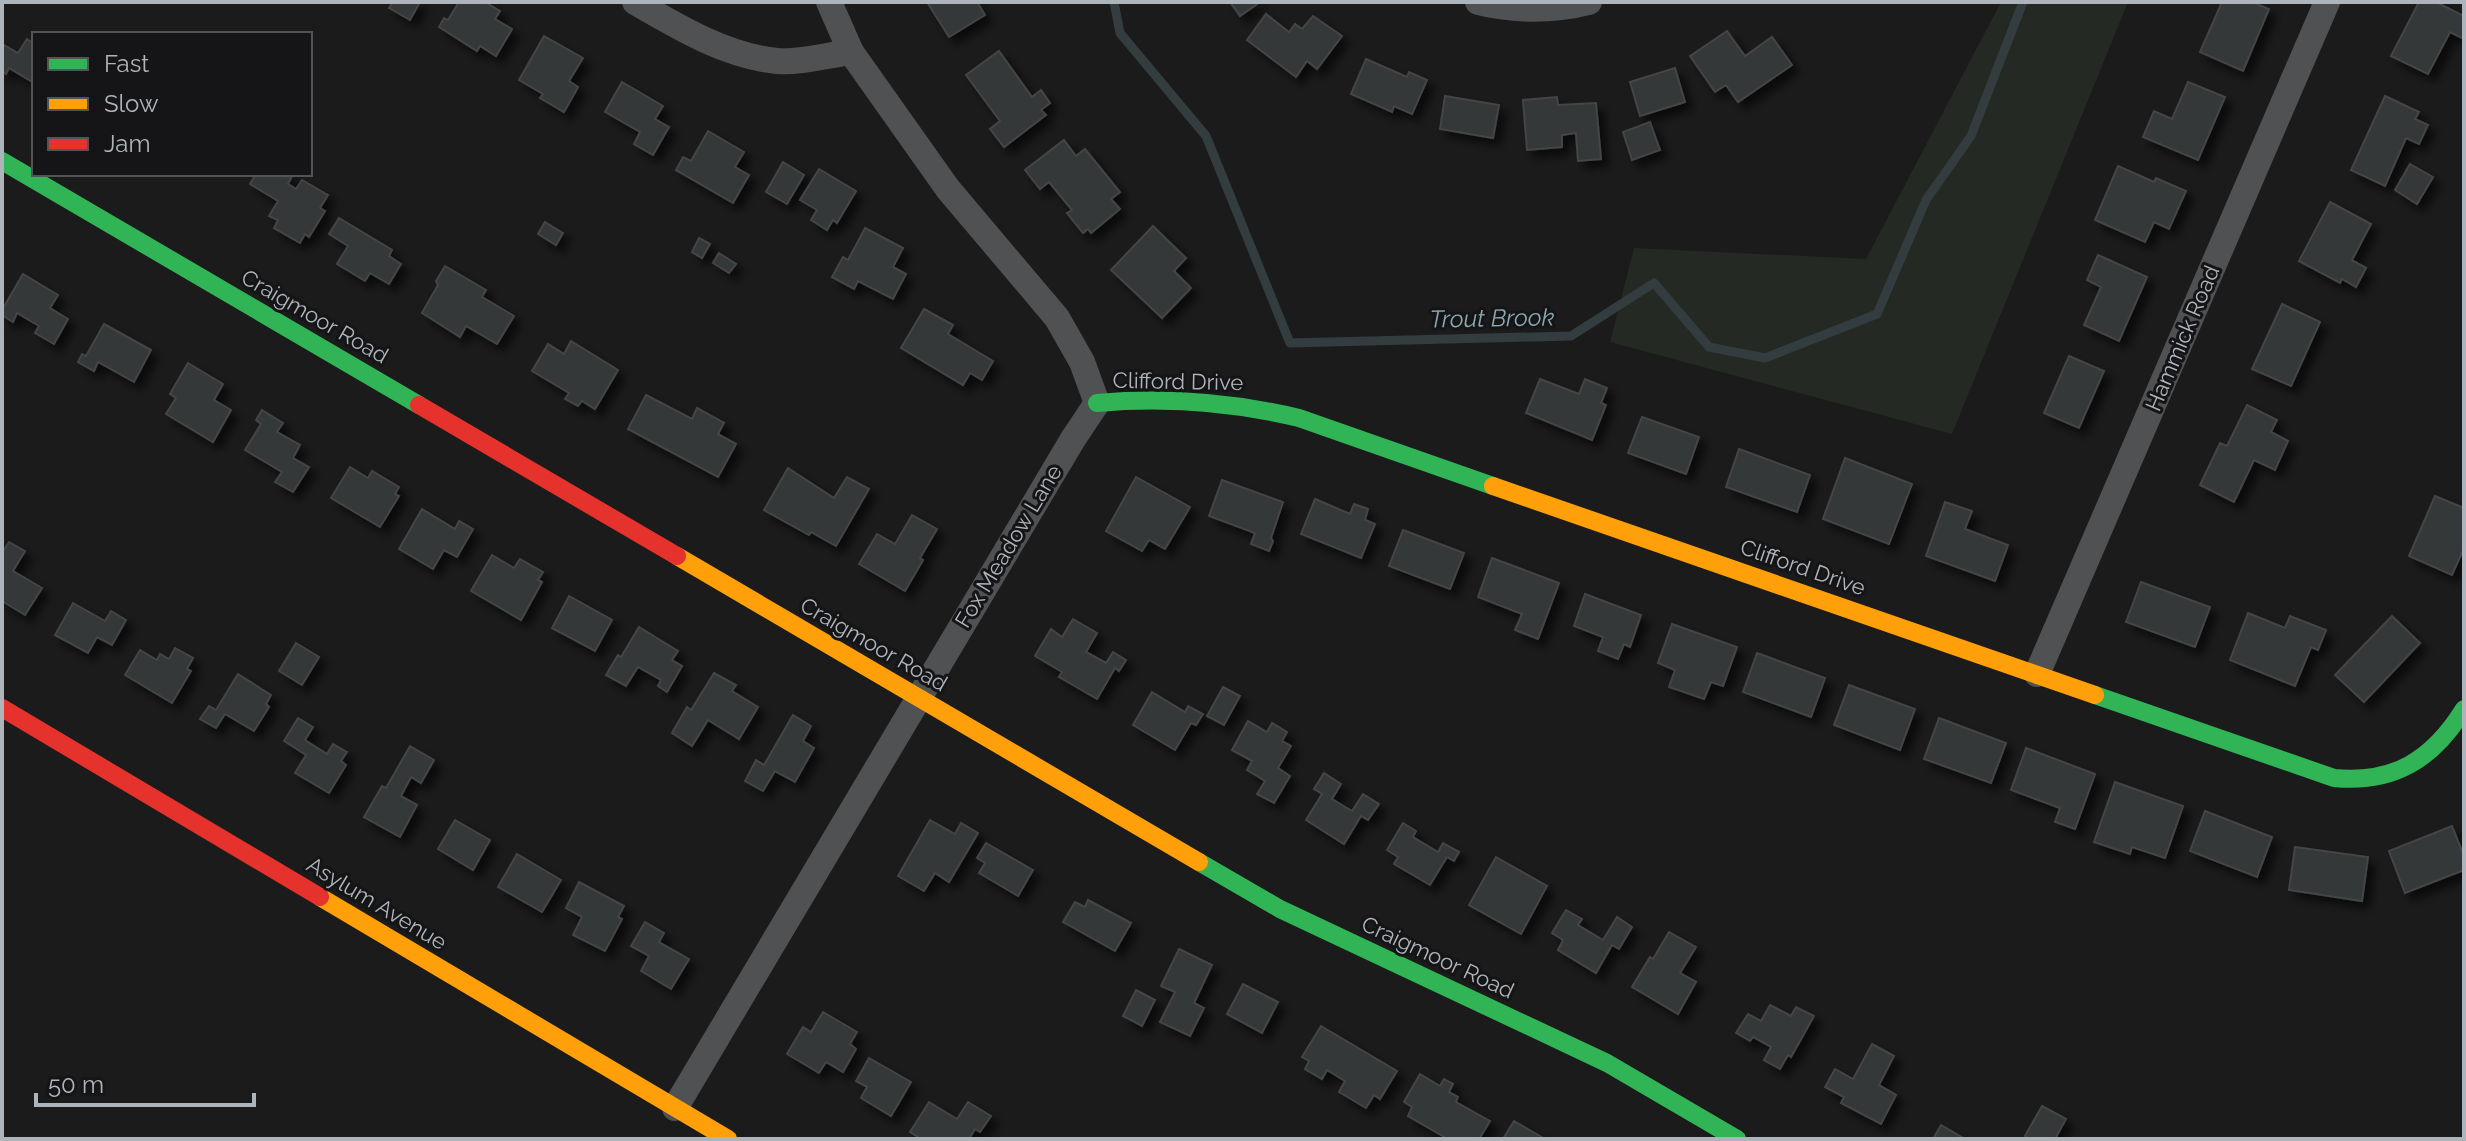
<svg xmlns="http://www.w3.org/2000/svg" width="2466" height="1141" font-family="Raleway,sans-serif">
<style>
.green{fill:#242923}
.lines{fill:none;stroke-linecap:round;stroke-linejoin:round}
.stream{stroke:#333d3f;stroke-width:9}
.building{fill:#363738;stroke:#444547;stroke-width:2;filter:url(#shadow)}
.street{stroke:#505153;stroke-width:26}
.fast{stroke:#30b455;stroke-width:18}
.slow{stroke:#ff9f0a;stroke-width:18}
.jam{stroke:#e5322d;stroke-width:18}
.labels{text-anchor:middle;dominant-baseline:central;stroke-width:6;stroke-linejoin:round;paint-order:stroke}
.street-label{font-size:22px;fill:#aeb5ba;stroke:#151517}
.water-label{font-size:24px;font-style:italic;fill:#89a9b0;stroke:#151517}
</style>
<defs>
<filter id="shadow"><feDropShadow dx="7" dy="7" stdDeviation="4" flood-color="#0009"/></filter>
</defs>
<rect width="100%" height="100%" fill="#1b1b1b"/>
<polygon class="green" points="2001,2 2128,2 1952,434 1610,342 1634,248 1866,259"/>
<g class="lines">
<polyline class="stream" points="1114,2 1120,33 1206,136 1290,343 1571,336 1654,283 1709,347 1765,358 1877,314 1926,200 1971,136 2023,2"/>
</g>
<g class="building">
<polygon points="393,2 420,2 410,20 389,8"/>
<polygon points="459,2 485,2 500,11 495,19 512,29 496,56 480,46 477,51 439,27 444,18 448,20"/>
<polygon points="927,2 977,2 985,15 949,37"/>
<polygon points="1230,2 1260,2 1240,16"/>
<polygon points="2222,2 2252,2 2269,9 2243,71 2200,52"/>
<polygon points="2419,2 2436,2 2464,16 2464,39 2450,32 2428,74 2391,56"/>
<polygon points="1266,14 1289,32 1295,24 1302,29 1313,16 1342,36 1317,69 1307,61 1296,77 1247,40"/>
<polygon points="1727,31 1745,56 1772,37 1792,65 1738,102 1726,85 1715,92 1690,56"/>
<polygon points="544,36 583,58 569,81 578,87 564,112 540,98 543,94 519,80"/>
<polygon points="27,39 34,44 34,83 9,68 6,74 2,71 2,44 18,53"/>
<polygon points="999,51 1032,97 1041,90 1050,103 1041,110 1046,115 1004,147 990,129 1000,121 966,75"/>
<polygon points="1366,59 1407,77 1409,72 1427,80 1412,114 1394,106 1392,112 1351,94"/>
<polygon points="1675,68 1685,102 1640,116 1630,82"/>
<polygon points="622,82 663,106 655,119 669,127 653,155 634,144 640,132 605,112"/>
<polygon points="2188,82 2225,97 2198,160 2143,137 2154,111 2172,119"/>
<polygon points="1445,96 1499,105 1493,138 1440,129"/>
<polygon points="2385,96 2419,112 2415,119 2428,125 2419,144 2406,138 2385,186 2351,170"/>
<polygon points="1557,97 1558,105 1596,103 1601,159 1578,161 1576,133 1562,135 1562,147 1527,150 1523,100"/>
<polygon points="1650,122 1660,150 1632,160 1623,132"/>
<polygon points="708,131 744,152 735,167 749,175 733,203 676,170 683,157 691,161"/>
<polygon points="1064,140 1076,156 1085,149 1120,192 1111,199 1120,209 1091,233 1088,229 1083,233 1067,213 1072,210 1049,182 1040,189 1025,170"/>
<polygon points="783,162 804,175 787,204 766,192"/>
<polygon points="2410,164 2433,177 2417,204 2395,190"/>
<polygon points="2118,166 2154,182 2156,178 2186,191 2169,229 2154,222 2145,242 2095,220"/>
<polygon points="819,169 856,191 837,223 833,220 827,230 811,220 817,210 800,200"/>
<polygon points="256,174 293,174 288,184 296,189 302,180 328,195 320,208 325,211 309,237 305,234 300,243 274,228 278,220 269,216 278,201 250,184"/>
<polygon points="2330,202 2371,224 2352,260 2366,268 2356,287 2342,279 2340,283 2299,261"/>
<polygon points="339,218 392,250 389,256 401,264 389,284 370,273 365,281 337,264 348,246 329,234"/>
<polygon points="545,222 563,233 556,245 538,234"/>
<polygon points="1153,226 1186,258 1174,271 1191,288 1162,318 1111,270"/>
<polygon points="865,228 903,248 893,267 906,274 893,299 858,281 854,289 832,277 843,257 848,260"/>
<polygon points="699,238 710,244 702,258 692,252"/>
<polygon points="719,253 736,264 729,273 713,263"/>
<polygon points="2098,255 2147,277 2119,341 2084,325 2101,287 2087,280"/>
<polygon points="445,266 486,290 482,297 514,316 497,344 466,326 460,337 422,313 438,285 436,281"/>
<polygon points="23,274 58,295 50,308 68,319 54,344 35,333 39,326 17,313 13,322 2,315 2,310"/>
<polygon points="2282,304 2320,322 2291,386 2252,369"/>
<polygon points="924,309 953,325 948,334 993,361 982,380 970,373 963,385 901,348"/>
<polygon points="104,324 151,350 134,382 98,362 94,371 78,362 82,354 86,356"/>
<polygon points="571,341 618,370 595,409 582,401 578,406 565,399 569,393 532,371 548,344 564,354"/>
<polygon points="2069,356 2104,371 2079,428 2044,413"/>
<polygon points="188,363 223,384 214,400 231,410 213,442 166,414 176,398 170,394"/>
<polygon points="1540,379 1579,394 1585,379 1607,388 1601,403 1606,405 1592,440 1526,413"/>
<polygon points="646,395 692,419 697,408 724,423 718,434 736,444 718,477 628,429"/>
<polygon points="2247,405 2277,420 2271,432 2288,441 2275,470 2254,460 2234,502 2200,485 2220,443 2227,446"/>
<polygon points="262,410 283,423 277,432 300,445 293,458 309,467 293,492 275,482 282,472 245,450 261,424 256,420"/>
<polygon points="1642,417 1699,437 1686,474 1628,453"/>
<polygon points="1739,449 1810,475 1797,512 1726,487"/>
<polygon points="1845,458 1912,484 1889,544 1823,519"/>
<polygon points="350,467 368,478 372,471 399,487 395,494 399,496 380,527 331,498"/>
<polygon points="788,468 834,498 847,477 869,489 836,546 811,532 809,535 764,510"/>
<polygon points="1136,477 1190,507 1165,549 1149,540 1142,551 1106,531"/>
<polygon points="1222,480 1283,502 1271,538 1273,541 1269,551 1251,544 1255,533 1209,516"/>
<polygon points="2435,496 2464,508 2464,548 2452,575 2409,556"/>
<polygon points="1315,499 1350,514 1354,504 1368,509 1365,520 1375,524 1361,558 1301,534"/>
<polygon points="1945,502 1972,511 1965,529 2008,545 1995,581 1926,556"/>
<polygon points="422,509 455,529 459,521 473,529 457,557 444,550 433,569 399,549"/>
<polygon points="912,515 937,529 920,558 923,560 905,591 859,564 877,534 895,544"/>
<polygon points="1403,530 1464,553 1450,589 1389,566"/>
<polygon points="9,542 25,551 13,571 42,588 25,615 2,601 2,553"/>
<polygon points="492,555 514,568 520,559 543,572 538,580 542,582 521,620 471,591"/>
<polygon points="1492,558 1559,583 1538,639 1515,630 1522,614 1478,597"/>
<polygon points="2141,582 2210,607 2195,647 2126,622"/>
<polygon points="1585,594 1641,615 1630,647 1624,644 1618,659 1598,651 1603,637 1574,626"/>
<polygon points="569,596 612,620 595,651 552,628"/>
<polygon points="73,603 105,621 111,611 126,620 112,645 97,637 88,653 55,635"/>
<polygon points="2248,613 2285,628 2290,616 2326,630 2318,650 2311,647 2295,686 2230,660"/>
<polygon points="2392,616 2420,643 2364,702 2335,675"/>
<polygon points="1073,619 1097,633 1086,652 1106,663 1113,652 1126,660 1119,671 1115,668 1097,699 1059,677 1062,672 1035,656 1051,629 1062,637"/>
<polygon points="1672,624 1737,647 1723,686 1711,682 1704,699 1669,687 1675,670 1658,663"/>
<polygon points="639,627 678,651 672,660 682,666 667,692 658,686 661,680 638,667 626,686 606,675 618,655 621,657"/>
<polygon points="296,643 319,657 302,685 279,671"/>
<polygon points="175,648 193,658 187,669 191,671 172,703 125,675 140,650 157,660 160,654 169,659"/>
<polygon points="1757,653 1825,678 1811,717 1743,692"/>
<polygon points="714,673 736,685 732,691 758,707 739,739 708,720 692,746 672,733 687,707 691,710"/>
<polygon points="238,674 271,695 266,704 269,707 254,731 225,714 216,728 200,719 209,706 216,710"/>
<polygon points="1849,685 1915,709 1900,750 1834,725"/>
<polygon points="1223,687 1240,696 1224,725 1207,716"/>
<polygon points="1152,692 1185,712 1188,706 1203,714 1196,725 1191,723 1175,750 1133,725"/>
<polygon points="793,715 811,726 803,741 814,748 795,782 775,771 763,791 745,781 756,760 764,765"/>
<polygon points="298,718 313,727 305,740 327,754 333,744 347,752 341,761 346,765 329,793 295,773 306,755 284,741"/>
<polygon points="1939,718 2006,743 1991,783 1924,759"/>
<polygon points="1248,721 1267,732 1272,723 1287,732 1282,741 1291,746 1278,768 1290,776 1274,803 1257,794 1265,781 1247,770 1252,761 1232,750"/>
<polygon points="410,746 434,760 421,783 411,777 401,796 417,805 400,837 364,817 382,786 386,788"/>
<polygon points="2026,748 2095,774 2075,829 2055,822 2060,808 2011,790"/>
<polygon points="1324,773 1341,784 1332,799 1352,811 1363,794 1379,804 1368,820 1361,816 1344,844 1306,820 1322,794 1314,789"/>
<polygon points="2115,782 2183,806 2165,858 2132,847 2130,854 2094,842"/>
<polygon points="2205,811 2272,837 2257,877 2190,851"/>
<polygon points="455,820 490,840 473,870 438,849"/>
<polygon points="930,820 955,834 961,823 978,833 949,882 935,873 924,891 898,876"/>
<polygon points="1403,823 1416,831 1413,837 1438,852 1443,843 1459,852 1454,861 1447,857 1430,885 1394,864 1398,857 1387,850"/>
<polygon points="2452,826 2464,856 2464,870 2405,893 2389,851"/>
<polygon points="986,843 1033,870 1018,896 979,873 985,863 977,858"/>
<polygon points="2295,847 2368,857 2362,901 2289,890"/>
<polygon points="517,854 561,880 542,912 498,887"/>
<polygon points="1496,857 1547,886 1521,934 1469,905"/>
<polygon points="579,882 624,906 618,917 622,919 605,951 573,935 582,917 566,908"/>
<polygon points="1088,900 1131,923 1115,951 1063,922 1075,902 1085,907"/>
<polygon points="1566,910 1582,919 1578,925 1603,940 1617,917 1632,927 1619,949 1612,945 1596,973 1558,950 1563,940 1552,933"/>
<polygon points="645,922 664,933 659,942 689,959 671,989 641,971 649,956 631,946"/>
<polygon points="1669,932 1696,947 1680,973 1696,982 1678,1014 1632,987 1650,957 1653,959"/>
<polygon points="1179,949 1212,965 1194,1003 1204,1008 1190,1036 1160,1022 1175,992 1161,986"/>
<polygon points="1243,984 1278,1002 1262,1033 1227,1014"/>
<polygon points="1136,990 1155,1000 1142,1026 1123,1016"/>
<polygon points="1770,1005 1791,1016 1796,1007 1814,1016 1791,1057 1788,1055 1780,1069 1764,1060 1771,1047 1753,1037 1750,1041 1736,1033 1748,1014 1761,1021"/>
<polygon points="823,1012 857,1032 850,1044 856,1049 843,1072 826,1062 819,1073 787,1054 803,1027 811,1032"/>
<polygon points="1321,1026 1397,1071 1380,1099 1374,1095 1366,1108 1339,1092 1345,1081 1327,1070 1322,1079 1305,1069 1309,1061 1302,1057"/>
<polygon points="1872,1044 1894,1056 1879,1085 1896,1095 1881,1124 1841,1103 1844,1097 1825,1087 1835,1069 1853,1079"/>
<polygon points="869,1058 911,1082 891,1116 861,1098 867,1087 856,1081"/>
<polygon points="1420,1074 1440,1086 1444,1079 1453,1084 1449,1092 1458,1097 1456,1102 1490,1121 1479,1139 1448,1139 1408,1116 1412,1107 1404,1102"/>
<polygon points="929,1102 957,1119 968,1102 991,1116 980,1132 975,1129 969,1139 921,1139 910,1132"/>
<polygon points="2042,1106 2066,1119 2055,1139 2030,1139 2025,1136"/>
<polygon points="1514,1121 1545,1139 1503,1139"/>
<polygon points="1941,1125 1965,1139 1933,1139"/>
</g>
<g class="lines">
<g class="street">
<path d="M635 2C678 27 726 56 777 61 800 63 828 55 851 52"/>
<path d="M1478 2C1513 11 1554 11 1589 2"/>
<polyline points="2037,674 2327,2"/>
<polyline points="675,1108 1073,439 1097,403 1082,362 1057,318 948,189 851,52 829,2"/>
</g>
<g class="fast">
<polyline points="2,161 419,405"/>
<path d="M1097 403C1166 397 1232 402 1299 418L1493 486"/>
<path d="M2095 695 2334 778C2394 784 2433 759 2464 709"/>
<polyline points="1199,862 1280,909 1607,1063 1737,1139"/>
</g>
<g class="slow">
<polyline points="1493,486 2095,695"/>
<polyline points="677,556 1199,862"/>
<polyline points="320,897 728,1139"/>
</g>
<g class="jam">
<polyline points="419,405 677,556"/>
<polyline points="2,708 320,897"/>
</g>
</g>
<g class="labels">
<g class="street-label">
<text transform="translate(315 316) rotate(30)">Craigmoor Road</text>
<text transform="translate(2182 338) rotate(-67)">Hammick Road</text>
<text transform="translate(1178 381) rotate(1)">Clifford Drive</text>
<text transform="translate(1008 546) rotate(-59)">Fox Meadow Lane</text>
<text transform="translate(1803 567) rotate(19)">Clifford Drive</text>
<text transform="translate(874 644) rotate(30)">Craigmoor Road</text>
<text transform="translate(377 903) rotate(31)">Asylum Avenue</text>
<text transform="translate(1438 957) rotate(25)">Craigmoor Road</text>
</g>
<g class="water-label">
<text transform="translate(1492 318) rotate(-1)">Trout Brook</text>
</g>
</g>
<rect width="2466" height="1141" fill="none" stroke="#aeb5ba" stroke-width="8"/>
<rect x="32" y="32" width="280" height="144" fill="#151517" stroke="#525558" stroke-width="2"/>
<rect x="48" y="58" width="40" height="12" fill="#30b455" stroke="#525558" stroke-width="2"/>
<text x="104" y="72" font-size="24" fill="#aeb5ba">Fast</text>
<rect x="48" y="98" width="40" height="12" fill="#ff9f0a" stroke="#525558" stroke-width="2"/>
<text x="104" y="112" font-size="24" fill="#aeb5ba">Slow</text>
<rect x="48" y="138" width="40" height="12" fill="#e5322d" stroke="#525558" stroke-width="2"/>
<text x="104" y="152" font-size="24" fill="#aeb5ba">Jam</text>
<path d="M36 1093v12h218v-12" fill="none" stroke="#aeb5ba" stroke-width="4"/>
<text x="48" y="1093" font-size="24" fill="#aeb5ba" stroke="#151517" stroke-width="6" paint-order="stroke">50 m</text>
</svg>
